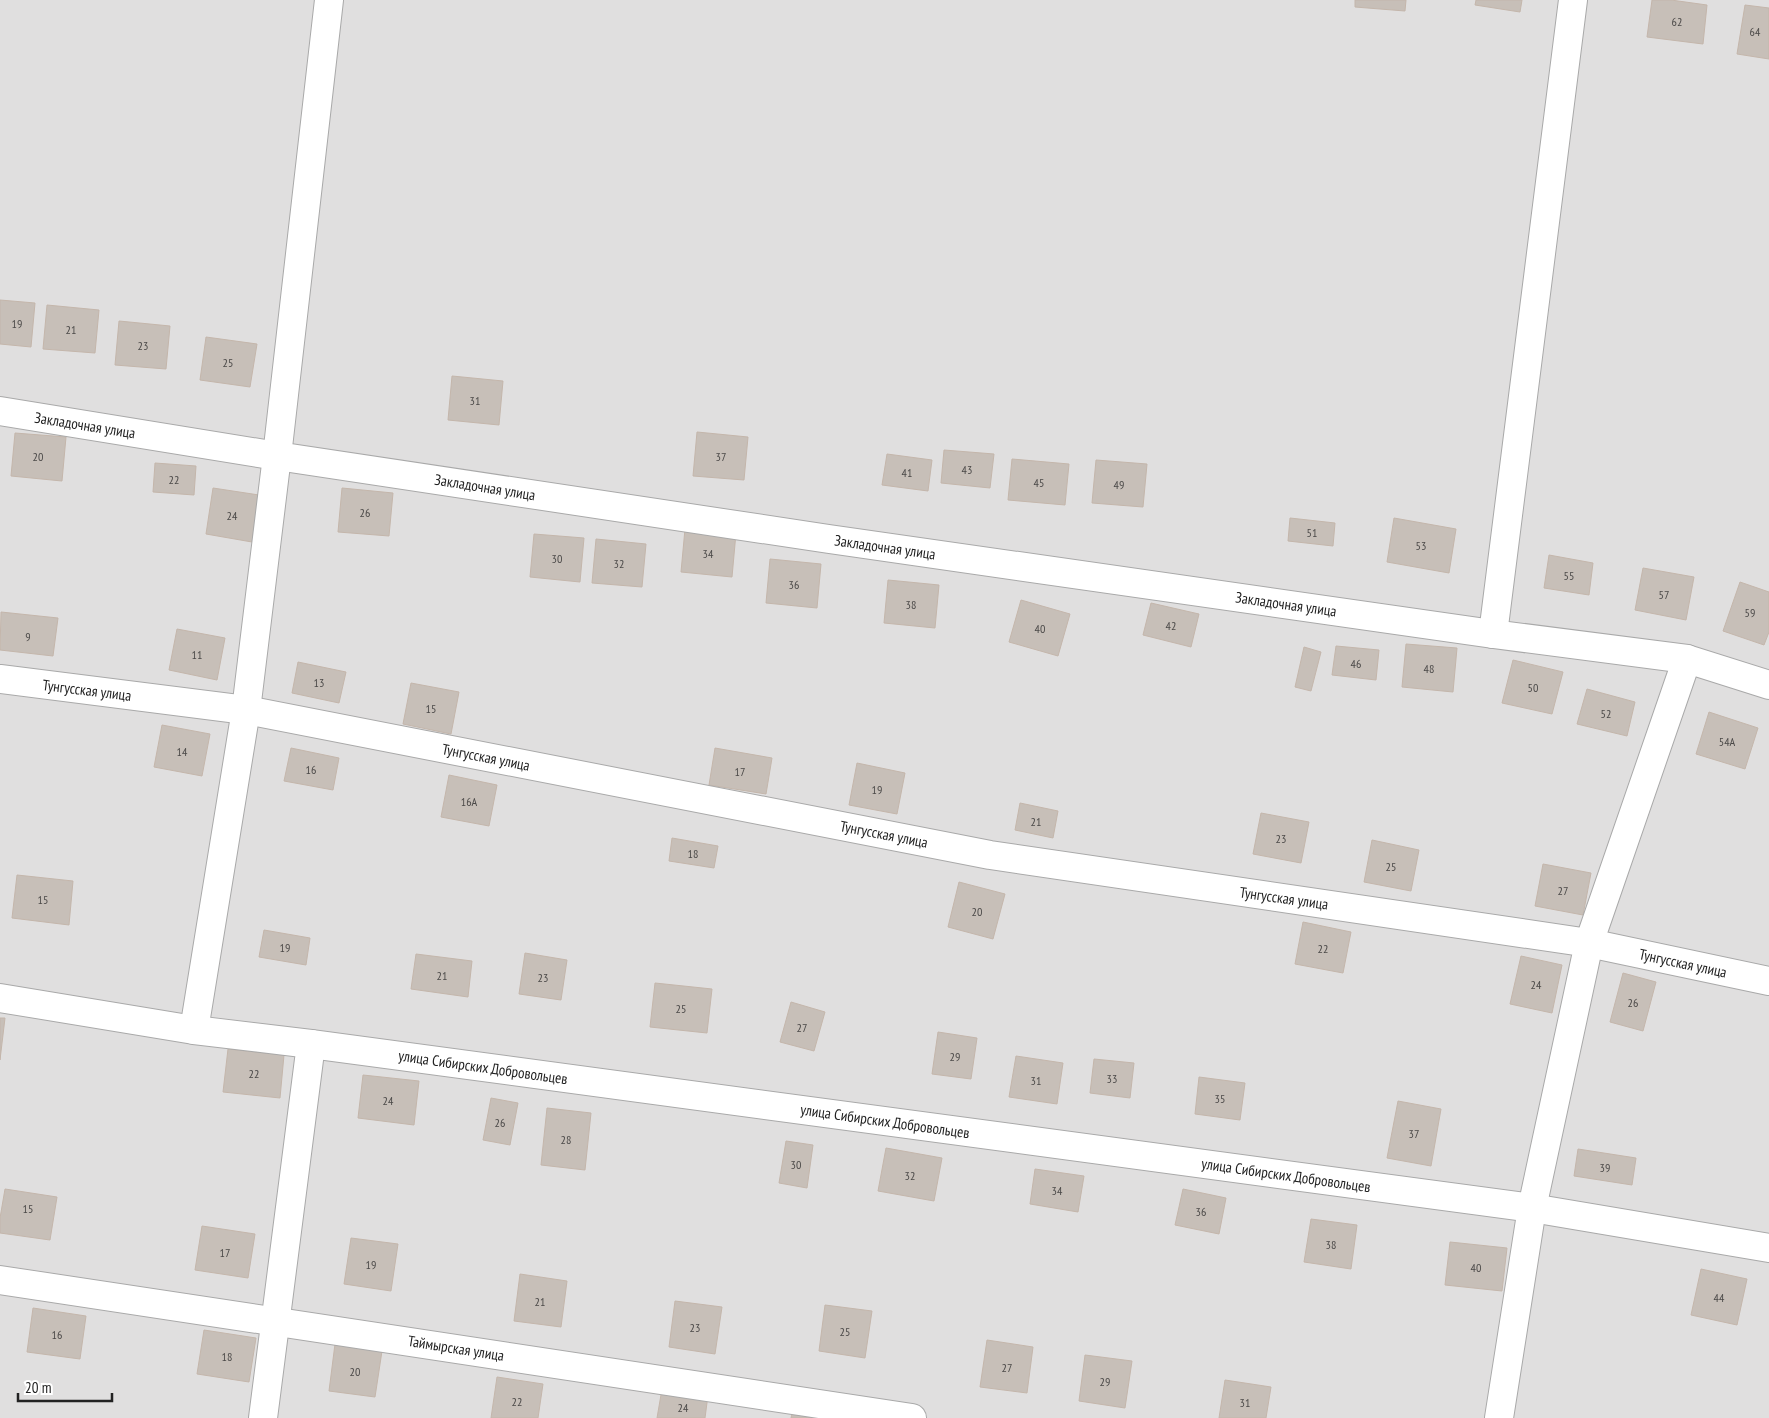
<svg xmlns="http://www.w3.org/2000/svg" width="1769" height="1418" font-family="'PT Sans Narrow',sans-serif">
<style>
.residential{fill:#e0dfdf}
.building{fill:#c7bfb8;stroke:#c4b6ab}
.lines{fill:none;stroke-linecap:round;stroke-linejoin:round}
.minor-casing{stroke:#a9a9a9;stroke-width:30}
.minor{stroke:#fff;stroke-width:28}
.labels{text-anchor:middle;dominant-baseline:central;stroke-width:4;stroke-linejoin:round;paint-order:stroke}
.number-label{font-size:12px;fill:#4b4948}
.street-label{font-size:15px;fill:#222;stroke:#fff}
</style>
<rect width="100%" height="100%" fill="#f2efe9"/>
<rect class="residential" x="0" y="0" width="1769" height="1418"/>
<g class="building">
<polygon points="1355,0 1406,0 1405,11 1355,7"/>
<polygon points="1476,0 1522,0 1520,12 1475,5"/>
<polygon points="1652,0 1671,0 1707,5 1703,44 1647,37"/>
<polygon points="1745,5 1769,8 1769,59 1737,54"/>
<polygon points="0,300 35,303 31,347 0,344"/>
<polygon points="47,305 99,310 95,353 43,349"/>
<polygon points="119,321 170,326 166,369 115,365"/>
<polygon points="206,337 257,344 250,387 200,380"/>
<polygon points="452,376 503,381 499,425 448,420"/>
<polygon points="697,432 748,437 744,480 693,476"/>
<polygon points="15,433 66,437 62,481 11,476"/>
<polygon points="944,450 994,454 990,488 941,483"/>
<polygon points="887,454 932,460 928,491 882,485"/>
<polygon points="1012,459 1069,464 1065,505 1008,500"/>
<polygon points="1096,460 1147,464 1143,507 1092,503"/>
<polygon points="155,463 196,466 194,495 153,492"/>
<polygon points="213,488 259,495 252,542 206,534"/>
<polygon points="342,488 393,493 389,536 338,532"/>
<polygon points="1290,518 1335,523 1333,546 1288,541"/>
<polygon points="1394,518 1456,529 1449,573 1387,562"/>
<polygon points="685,529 736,533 732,577 681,572"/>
<polygon points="534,534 584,538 580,582 530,577"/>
<polygon points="596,539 646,544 642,587 592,583"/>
<polygon points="1549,555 1593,563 1589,595 1544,588"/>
<polygon points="770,559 821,564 817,608 766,603"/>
<polygon points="1643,568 1694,577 1686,620 1635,610"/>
<polygon points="888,580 939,585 935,628 884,623"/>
<polygon points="1740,582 1769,592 1769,632 1764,645 1723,631"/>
<polygon points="1021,600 1070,614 1058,656 1009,642"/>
<polygon points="1151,603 1199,614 1191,647 1143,635"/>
<polygon points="1,612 58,618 53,656 0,650"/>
<polygon points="177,629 225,638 217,680 169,670"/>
<polygon points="1406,644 1457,648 1453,692 1402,687"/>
<polygon points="1336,646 1379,650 1376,680 1332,675"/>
<polygon points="1304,647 1321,652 1311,691 1295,687"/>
<polygon points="1513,660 1563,672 1552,714 1502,703"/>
<polygon points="298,662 346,672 339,703 292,693"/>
<polygon points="411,683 459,692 451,734 403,724"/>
<polygon points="1587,689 1635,702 1627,736 1577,724"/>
<polygon points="1709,712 1758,728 1745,769 1696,754"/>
<polygon points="162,725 210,734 202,776 154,767"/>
<polygon points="291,748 339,758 333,790 284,781"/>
<polygon points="715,748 772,758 766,794 709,785"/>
<polygon points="857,763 905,773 897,814 849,805"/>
<polygon points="449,775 497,785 489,826 441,817"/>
<polygon points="1020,803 1058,811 1053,838 1015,830"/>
<polygon points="1261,813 1309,822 1301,863 1253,854"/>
<polygon points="672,838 718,846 714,868 669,861"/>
<polygon points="1372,840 1419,850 1411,891 1364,882"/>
<polygon points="1543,864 1591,873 1583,915 1535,906"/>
<polygon points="17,875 73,881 69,925 12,918"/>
<polygon points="959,882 1005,894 993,939 948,927"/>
<polygon points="1303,922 1351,932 1343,973 1295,964"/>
<polygon points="264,930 310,938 306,965 259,957"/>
<polygon points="525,953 567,960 561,1000 519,994"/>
<polygon points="416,954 472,961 468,997 411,989"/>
<polygon points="1521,956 1562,965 1552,1013 1510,1004"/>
<polygon points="1623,973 1656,982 1643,1031 1610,1022"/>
<polygon points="655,983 712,989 707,1033 650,1027"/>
<polygon points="791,1002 825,1012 814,1051 780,1042"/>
<polygon points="0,1018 5,1018 0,1060"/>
<polygon points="938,1032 977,1038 971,1079 932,1074"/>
<polygon points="228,1049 284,1055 280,1098 223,1092"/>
<polygon points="1016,1056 1063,1063 1057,1104 1009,1097"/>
<polygon points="1094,1059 1134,1063 1130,1098 1090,1093"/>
<polygon points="363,1075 419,1081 414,1125 358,1118"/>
<polygon points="1199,1077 1245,1083 1240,1120 1195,1114"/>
<polygon points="491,1098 518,1103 510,1145 483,1140"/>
<polygon points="1398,1101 1441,1109 1431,1166 1387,1158"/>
<polygon points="547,1108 591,1113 585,1170 541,1165"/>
<polygon points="786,1141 813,1145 807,1188 779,1183"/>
<polygon points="886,1148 942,1158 934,1201 878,1191"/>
<polygon points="1578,1149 1636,1158 1632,1185 1574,1176"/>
<polygon points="1035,1169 1084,1176 1078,1212 1030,1204"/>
<polygon points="5,1189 57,1197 50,1240 0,1233 0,1218"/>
<polygon points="1183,1189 1226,1198 1219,1234 1175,1225"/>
<polygon points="1311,1219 1357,1225 1351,1269 1304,1262"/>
<polygon points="202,1226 255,1234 248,1278 195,1270"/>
<polygon points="351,1238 398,1244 391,1291 344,1284"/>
<polygon points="1450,1242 1507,1248 1502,1291 1445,1285"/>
<polygon points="1701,1269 1747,1279 1737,1325 1691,1315"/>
<polygon points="520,1274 567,1281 561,1327 514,1321"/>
<polygon points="675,1301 722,1307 715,1354 669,1347"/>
<polygon points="825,1305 872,1311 865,1358 819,1351"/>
<polygon points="33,1308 86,1316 80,1359 27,1352"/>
<polygon points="204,1330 256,1338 249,1382 197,1374"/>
<polygon points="987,1340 1033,1347 1027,1393 980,1387"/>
<polygon points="335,1344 382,1351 375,1397 329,1391"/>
<polygon points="1085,1355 1132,1361 1125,1408 1079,1401"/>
<polygon points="497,1377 543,1384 538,1418 491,1418"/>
<polygon points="1225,1380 1271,1387 1266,1418 1219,1418"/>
<polygon points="662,1389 708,1395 705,1418 657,1418"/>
<polygon points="792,1414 820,1418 791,1418"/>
</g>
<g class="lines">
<g class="minor-casing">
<g id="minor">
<polyline points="0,411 277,456 829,539 1493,634 1687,659 1769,685"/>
<polyline points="1493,634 1573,0"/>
<polyline points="0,679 246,710 990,855 1589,943 1769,981"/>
<polyline points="0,998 194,1030 311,1044 1532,1208 1769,1248"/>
<polyline points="194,1030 246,710 277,456 329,0"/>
<polyline points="0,1280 912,1418"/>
<polyline points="263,1418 311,1044"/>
<polyline points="1499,1418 1532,1208 1589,943 1687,659"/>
</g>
</g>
<use href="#minor" class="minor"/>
</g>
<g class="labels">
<g class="number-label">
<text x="1677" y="21">62</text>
<text x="1755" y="31">64</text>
<text x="17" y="323">19</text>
<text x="71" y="329">21</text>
<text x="143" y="345">23</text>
<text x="228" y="362">25</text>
<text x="475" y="400">31</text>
<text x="38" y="456">20</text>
<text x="721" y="456">37</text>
<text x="967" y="469">43</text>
<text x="907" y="472">41</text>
<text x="174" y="479">22</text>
<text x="1039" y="482">45</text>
<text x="1119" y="484">49</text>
<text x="365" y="512">26</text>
<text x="232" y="515">24</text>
<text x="1312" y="532">51</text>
<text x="1421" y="545">53</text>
<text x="708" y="553">34</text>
<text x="557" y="558">30</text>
<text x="619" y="563">32</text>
<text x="1569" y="575">55</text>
<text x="794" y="584">36</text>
<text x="1664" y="594">57</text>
<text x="911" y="604">38</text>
<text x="1750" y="612">59</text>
<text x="1171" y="625">42</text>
<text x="1040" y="628">40</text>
<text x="28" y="636">9</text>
<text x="197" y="654">11</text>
<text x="1356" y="663">46</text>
<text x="1429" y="668">48</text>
<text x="319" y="682">13</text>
<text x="1533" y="687">50</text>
<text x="431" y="708">15</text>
<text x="1606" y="713">52</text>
<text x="1727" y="741">54А</text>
<text x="182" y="751">14</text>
<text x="311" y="769">16</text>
<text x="740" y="771">17</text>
<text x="877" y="789">19</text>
<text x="469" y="801">16А</text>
<text x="1036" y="821">21</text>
<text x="1281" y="838">23</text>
<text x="693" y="853">18</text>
<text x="1391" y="866">25</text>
<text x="1563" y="890">27</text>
<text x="43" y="899">15</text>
<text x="977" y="911">20</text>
<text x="285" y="947">19</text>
<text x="1323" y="948">22</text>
<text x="442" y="975">21</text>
<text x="543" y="977">23</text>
<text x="1536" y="984">24</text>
<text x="1633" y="1002">26</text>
<text x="681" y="1008">25</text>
<text x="802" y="1027">27</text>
<text x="955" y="1056">29</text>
<text x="254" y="1073">22</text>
<text x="1112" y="1078">33</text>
<text x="1036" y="1080">31</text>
<text x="1220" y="1098">35</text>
<text x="388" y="1100">24</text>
<text x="500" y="1122">26</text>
<text x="1414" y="1133">37</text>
<text x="566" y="1139">28</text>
<text x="796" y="1164">30</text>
<text x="1605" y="1167">39</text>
<text x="910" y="1175">32</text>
<text x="1057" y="1190">34</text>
<text x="28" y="1208">15</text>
<text x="1201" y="1211">36</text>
<text x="1331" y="1244">38</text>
<text x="225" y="1252">17</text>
<text x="371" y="1264">19</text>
<text x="1476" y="1267">40</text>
<text x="1719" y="1297">44</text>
<text x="540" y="1301">21</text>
<text x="695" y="1327">23</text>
<text x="845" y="1331">25</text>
<text x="57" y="1334">16</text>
<text x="227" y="1356">18</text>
<text x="1007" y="1367">27</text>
<text x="355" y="1371">20</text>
<text x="1105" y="1381">29</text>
<text x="517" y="1401">22</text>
<text x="1245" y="1402">31</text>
<text x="683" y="1407">24</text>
</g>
<g class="street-label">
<text transform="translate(85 425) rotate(9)">Закладочная улица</text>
<text transform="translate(485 487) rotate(9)">Закладочная улица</text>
<text transform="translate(885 547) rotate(8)">Закладочная улица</text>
<text transform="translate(1286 604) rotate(8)">Закладочная улица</text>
<text transform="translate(87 690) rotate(7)">Тунгусская улица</text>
<text transform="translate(486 757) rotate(11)">Тунгусская улица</text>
<text transform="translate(884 834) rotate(11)">Тунгусская улица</text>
<text transform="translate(1284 898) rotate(8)">Тунгусская улица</text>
<text transform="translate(1683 963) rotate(12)">Тунгусская улица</text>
<text transform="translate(483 1067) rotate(8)">улица Сибирских Добровольцев</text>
<text transform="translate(885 1121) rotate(8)">улица Сибирских Добровольцев</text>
<text transform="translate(1286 1175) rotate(8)">улица Сибирских Добровольцев</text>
<text transform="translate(456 1348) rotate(9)">Таймырская улица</text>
</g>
</g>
<path d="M18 1393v8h94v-8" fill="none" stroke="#222222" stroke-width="2.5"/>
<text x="25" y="1393" font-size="15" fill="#222222" stroke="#ffffff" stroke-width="4" paint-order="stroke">20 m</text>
</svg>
